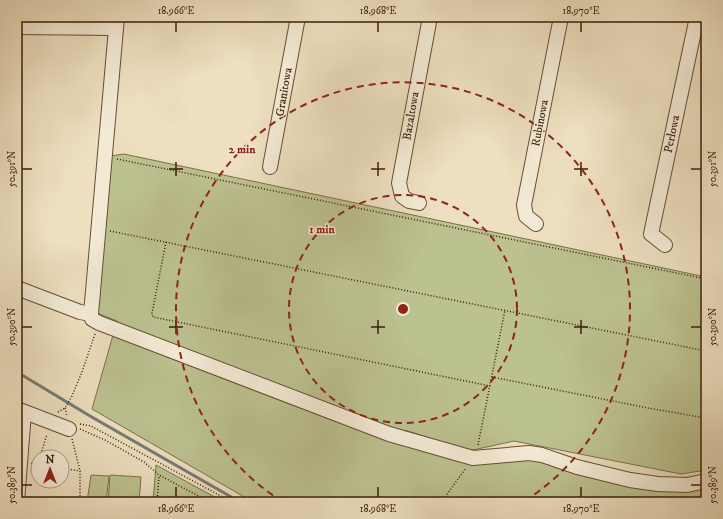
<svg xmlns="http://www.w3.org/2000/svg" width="723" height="519" font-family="'IM FELL DW Pica',serif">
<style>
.green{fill:#bcc190;stroke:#7c704b}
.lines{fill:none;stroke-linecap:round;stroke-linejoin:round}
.stream{stroke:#767c73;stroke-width:3}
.minor-casing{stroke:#684e34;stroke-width:16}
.path{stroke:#3c1e06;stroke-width:1.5;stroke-dasharray:1 2;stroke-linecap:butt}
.minor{stroke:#f3ead5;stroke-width:14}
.ticks{fill:none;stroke:#3c1e06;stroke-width:1.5}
.ring{fill:none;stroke:#8f2418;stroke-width:2;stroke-dasharray:7 5}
.labels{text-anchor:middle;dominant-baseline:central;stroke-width:3;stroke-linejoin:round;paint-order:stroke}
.street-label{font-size:12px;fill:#3c1e06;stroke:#f3ead5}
.centre{fill:#8f2418;stroke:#f3ead5;stroke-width:2}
.ring-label{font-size:12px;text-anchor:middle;font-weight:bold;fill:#8f2418;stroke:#f3ead5;stroke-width:3;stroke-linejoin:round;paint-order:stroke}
.neatline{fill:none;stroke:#3c1e06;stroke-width:1.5}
.ticks-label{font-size:10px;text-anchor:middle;fill:#3c1e06}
</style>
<rect width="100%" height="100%" fill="#eddfbf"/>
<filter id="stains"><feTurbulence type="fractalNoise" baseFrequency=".005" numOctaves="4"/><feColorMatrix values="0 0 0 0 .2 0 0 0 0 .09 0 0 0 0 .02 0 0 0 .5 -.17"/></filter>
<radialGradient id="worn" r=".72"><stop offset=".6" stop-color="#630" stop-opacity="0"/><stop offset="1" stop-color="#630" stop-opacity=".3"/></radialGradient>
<g class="green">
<polygon points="124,154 706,277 706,470 681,474 514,441 473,450 466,450 405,430 402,436 454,454 499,463 520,457 706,488 706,502 253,502 92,409 117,321 97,313 110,156"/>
<polygon points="156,465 224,502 153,502"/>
<polygon points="91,475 109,476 106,502 87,502"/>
<polygon points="110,475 141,477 139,502 108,502"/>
</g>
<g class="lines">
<polyline class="stream" points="17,372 90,416 240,502"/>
<g class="minor-casing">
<g id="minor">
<polyline points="17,27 116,28"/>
<polyline points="270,167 298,17"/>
<polyline points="419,203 409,201 402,196 399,183 430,17"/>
<polyline points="536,224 526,216 524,205 561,17"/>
<polyline points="665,245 651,234 697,17"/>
<polyline points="17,288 80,312 91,314 117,17"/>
<polyline points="91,314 92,319 99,323 389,434 473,458 529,453 542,455 577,467 630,480 658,484 687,485 706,481"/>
<polyline points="17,409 69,429"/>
<polyline points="17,502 24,412"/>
</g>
</g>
<g class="path">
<polyline points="117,159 706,279"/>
<polyline points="110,231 706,351"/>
<polyline points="166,242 152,313 153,317 490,386"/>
<polyline points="492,377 648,408 706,418"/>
<polyline points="65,408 67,416"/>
<polyline points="58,412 65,408 72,396 82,372 95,334"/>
<polyline points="80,424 91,426 232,502"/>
<polyline points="80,429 105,440 144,462 159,475 210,502"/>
<polyline points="72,439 80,471"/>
<polyline points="478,445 505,310"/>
<polyline points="40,457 47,434"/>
<polyline points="31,463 38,464"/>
<polyline points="38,467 38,466"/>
<polyline points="62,468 80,471 80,502"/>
<polyline points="63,473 63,468"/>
<polyline points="659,496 660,502"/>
<polyline points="157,502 159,476"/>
<polyline points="431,502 445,497 466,468"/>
</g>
<use href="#minor" class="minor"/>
</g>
<path class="ticks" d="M176 22V32M378 22V32M581 22V32M176 162V176M378 162V176M581 162V176M22 169H32M169 169H183M371 169H385M574 169H588M691 169H701M176 320V334M378 320V334M581 320V334M22 327H32M169 327H183M371 327H385M574 327H588M691 327H701M22 485H32M691 485H701M176 487V497M378 487V497M581 487V497"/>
<g class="ring">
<circle cx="403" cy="309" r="114"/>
<path d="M283 502A227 227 0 1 1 523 502"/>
</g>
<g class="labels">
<g class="street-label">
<text transform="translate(284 92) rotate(-80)">Granitowa</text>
<text transform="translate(411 116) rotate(-80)">Bazaltowa</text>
<text transform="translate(540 123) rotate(-79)">Rubinowa</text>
<text transform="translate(672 134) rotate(-78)">Perłowa</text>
</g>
</g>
<circle cx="403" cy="309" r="6" class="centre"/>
<g class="ring-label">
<text x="242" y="153">2 min</text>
<text x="322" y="233">1 min</text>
</g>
<rect width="723" height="519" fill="none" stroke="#eddfbf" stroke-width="44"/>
<g transform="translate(50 469)"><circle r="19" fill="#f3ead5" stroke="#aa9882"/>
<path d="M0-3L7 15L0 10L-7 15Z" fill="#8f2418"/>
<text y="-6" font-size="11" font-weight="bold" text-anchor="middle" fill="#3c1e06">N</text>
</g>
<rect x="22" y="22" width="679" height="475" class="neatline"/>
<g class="ticks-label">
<text x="176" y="14">18.966°E</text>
<text x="378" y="14">18.968°E</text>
<text x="581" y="14">18.970°E</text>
<text transform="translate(11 169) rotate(-90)" y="4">50.391°N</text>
<text transform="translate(712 169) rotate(-90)" y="4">50.391°N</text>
<text transform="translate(11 327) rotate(-90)" y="4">50.390°N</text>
<text transform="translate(712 327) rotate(-90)" y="4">50.390°N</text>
<text transform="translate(11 485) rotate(-90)" y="4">50.389°N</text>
<text transform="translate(712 485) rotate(-90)" y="4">50.389°N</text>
<text x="176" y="512">18.966°E</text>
<text x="378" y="512">18.968°E</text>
<text x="581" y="512">18.970°E</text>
</g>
<rect width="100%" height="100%" filter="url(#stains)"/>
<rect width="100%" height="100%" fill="url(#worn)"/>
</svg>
